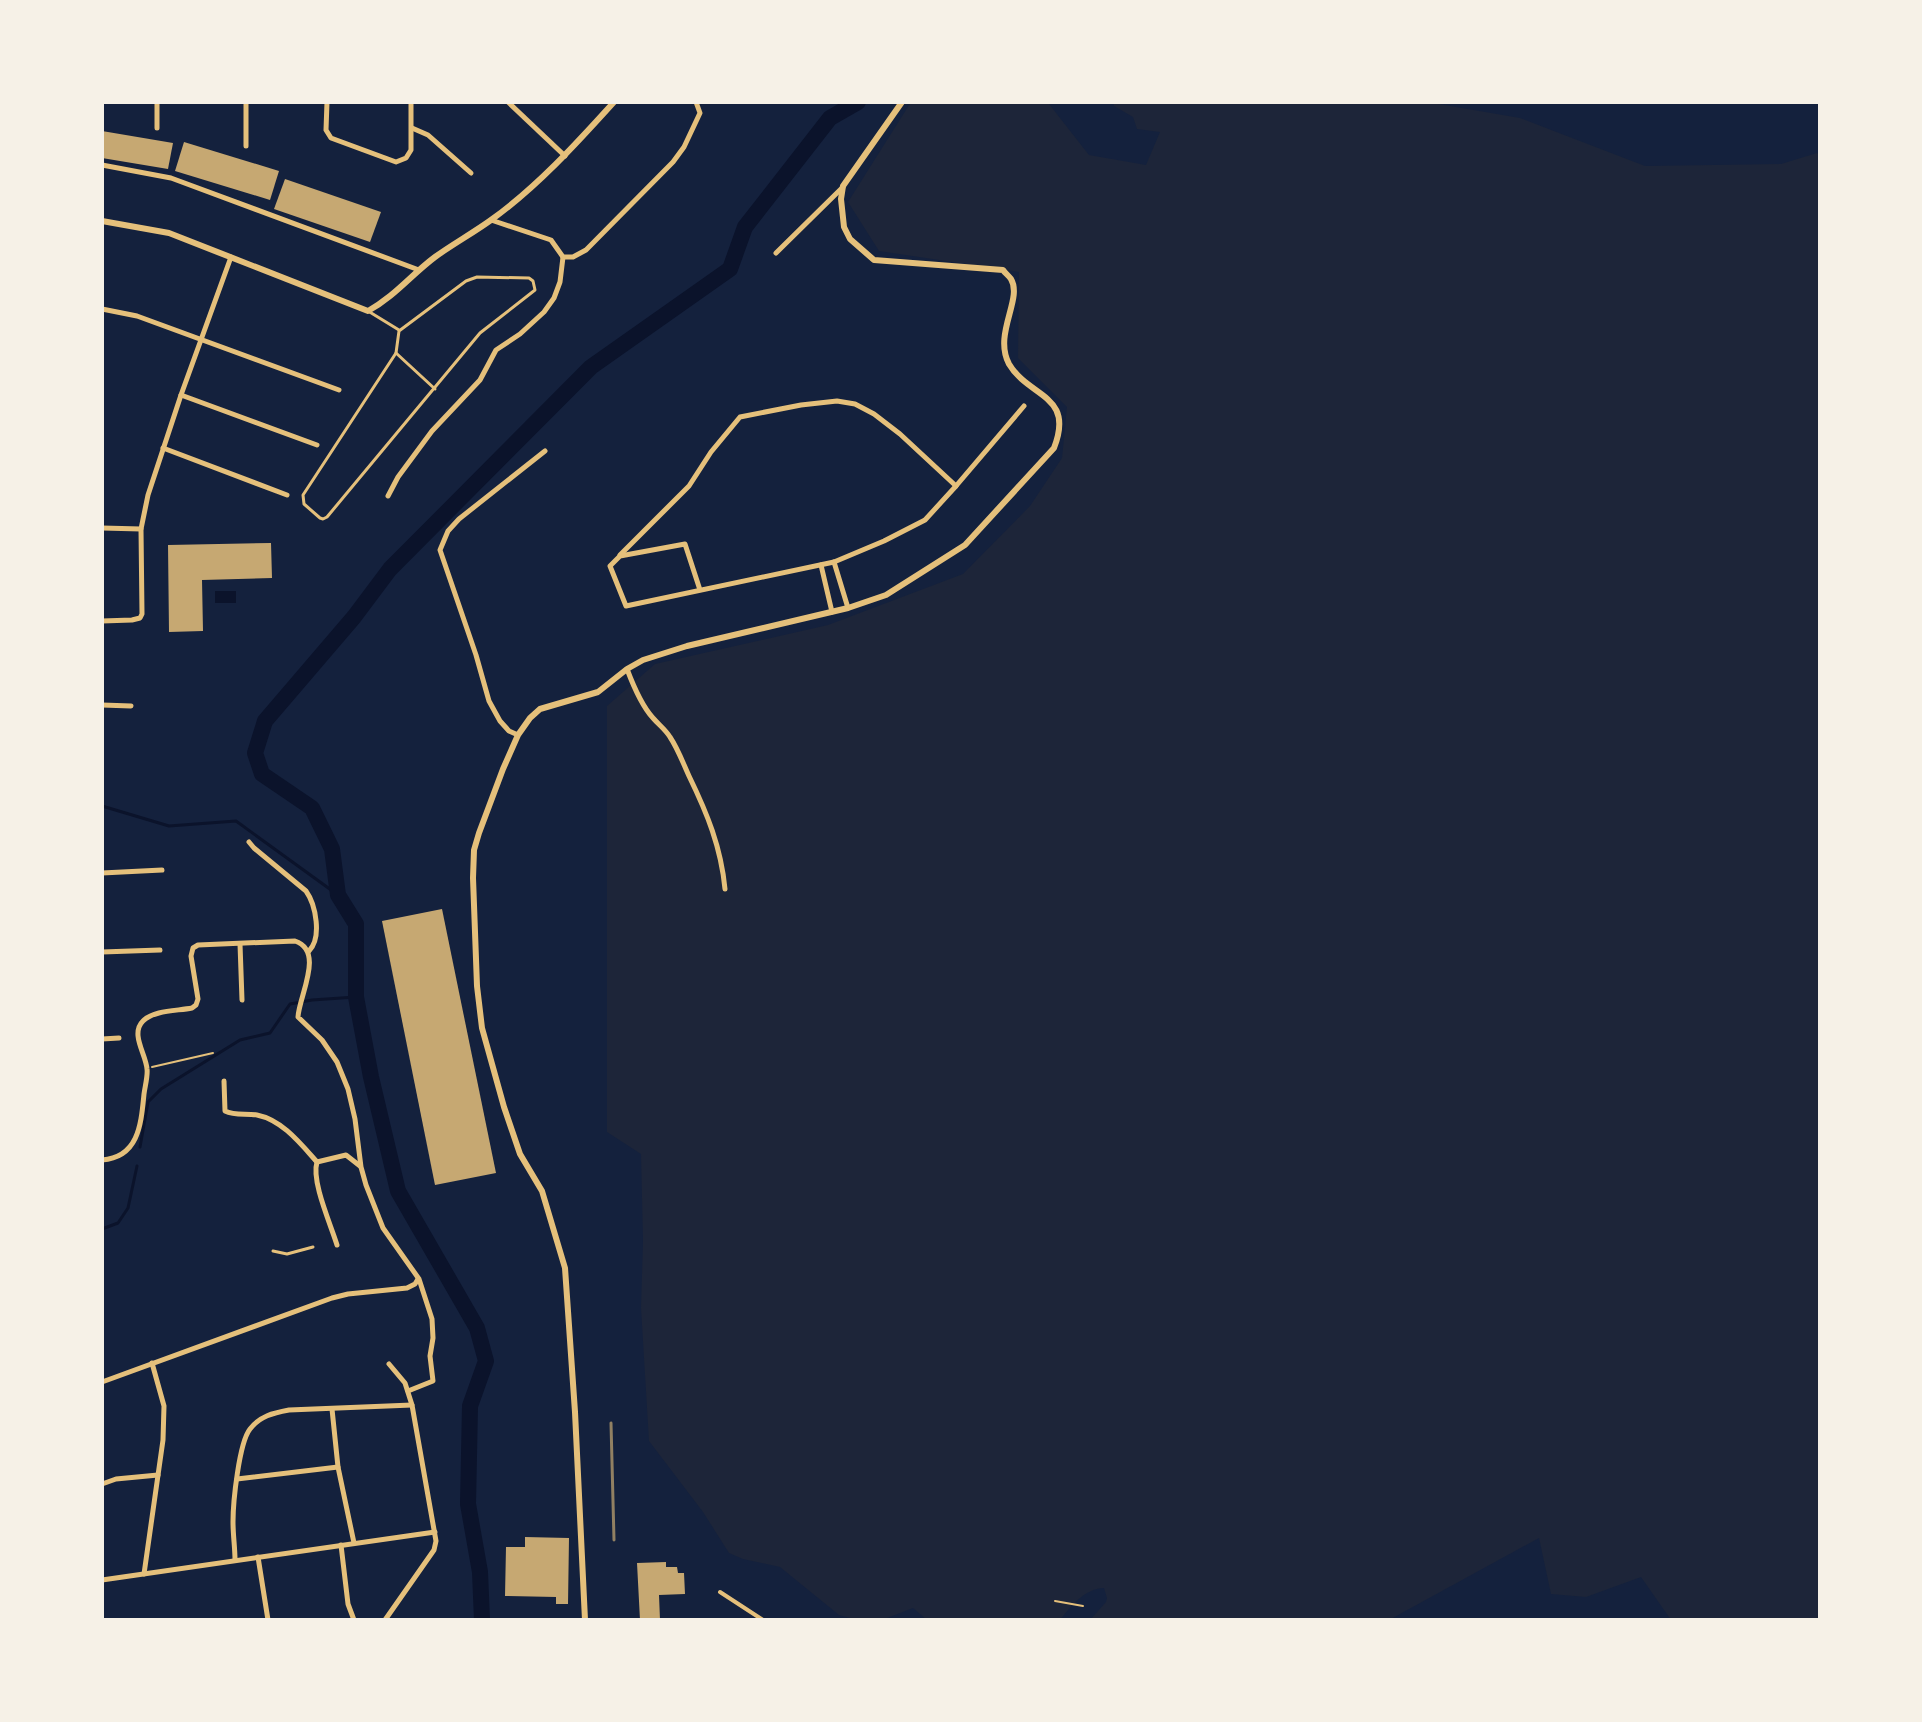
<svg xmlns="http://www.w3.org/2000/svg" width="1922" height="1722" font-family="'PT Sans Narrow',sans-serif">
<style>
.green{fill:#1d2539}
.water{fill:#0b132b}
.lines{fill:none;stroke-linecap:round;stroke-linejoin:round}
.stream{stroke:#0b132b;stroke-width:3}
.river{stroke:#0b132b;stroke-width:16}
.building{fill:#c6a872}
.path{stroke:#e5c07b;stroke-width:2}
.service{stroke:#e5c07b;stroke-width:3}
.pedestrian{stroke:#e5c07b;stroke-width:4}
.minor{stroke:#e5c07b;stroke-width:5}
.tertiary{stroke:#e5c07b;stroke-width:6}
.rail{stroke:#918062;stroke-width:3}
</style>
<rect width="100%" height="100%" fill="#14213d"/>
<path class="green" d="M911 102H1050L1049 104 1089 155 1146 165 1160 132 1137 129 1133 117 1114 106 1113 102H1427L1520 118 1645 166 1781 164 1817 153 1820 155V1620H1671L1641 1577 1586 1597 1551 1594 1539 1538 1389 1620H1090L1106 1602 1107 1598 1104 1588C1084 1589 1071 1606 1060 1620H927L913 1608 882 1620H857L839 1615 780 1567 743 1559 729 1553 703 1512 649 1441 641 1308 643 1241 641 1154 607 1132V706L655 664 828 625 963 574 1030 506 1062 458 1067 407 1018 358 1019 272 879 251 848 202Z"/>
<rect class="water" x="215" y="591" width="21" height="12"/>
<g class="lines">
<g class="stream">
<polyline points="102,806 169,826 236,821 338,895"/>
<polyline points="140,1147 148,1102 161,1089 240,1040 270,1033 290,1004 312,1000 356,997"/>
<polyline points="102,1229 118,1223 128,1208 137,1166"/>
</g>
<polyline class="river" points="482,1620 480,1572 468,1504 470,1406 486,1361 477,1328 398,1191 371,1077 356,997 356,924 338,895 332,849 312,808 262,774 255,753 265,721 354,617 390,569 591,367 730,269 745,227 830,118 858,102"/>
</g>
<g class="building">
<polygon points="102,131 173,143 168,169 102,158"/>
<polygon points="184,142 279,171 270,200 175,171"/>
<polygon points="285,179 381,212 370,242 274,209"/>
<polygon points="271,543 272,578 202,580 203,631 169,632 168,545"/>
<polygon points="442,909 496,1173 435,1185 382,921"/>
<polygon points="525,1537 569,1538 568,1604 556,1604 556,1597 505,1596 506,1547 525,1547"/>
<polygon points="666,1562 666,1567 677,1567 678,1573 684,1573 685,1594 659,1595 660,1620 640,1620 637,1563"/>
</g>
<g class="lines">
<g class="path">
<polyline points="152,1067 213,1053"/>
<polyline points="1055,1601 1083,1606"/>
</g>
<g class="service">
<polygon points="477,277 529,278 533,281 535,290 480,333 327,517 323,519 320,518 304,504 303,495 396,353 399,331 466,281"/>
<polyline points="368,311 399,330"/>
<polyline points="396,353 435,389"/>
<polyline points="273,1251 287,1254 313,1247"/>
</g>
<polyline class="pedestrian" points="720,1592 763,1620"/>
<g class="minor">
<polyline points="157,102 157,128"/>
<polyline points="246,102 246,146"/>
<polyline points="327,102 326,130 331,138 396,162 406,158 411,150 411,102"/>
<polyline points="508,102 565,156"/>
<polyline points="412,128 428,135 471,173"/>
<polyline points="102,165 171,178 419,270"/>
<polyline points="491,220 551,240 563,257 573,257 586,250 673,162 684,147 700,113 696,102"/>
<polyline points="776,253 843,187"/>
<polyline points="102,309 137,316 339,390"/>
<polyline points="181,395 317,445"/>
<polyline points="163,448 287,495"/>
<polyline points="388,496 398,477 432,431 480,380 496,350 520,334 544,312 554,298 560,282 563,257"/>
<polyline points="102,528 141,529"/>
<polyline points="620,555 689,486 711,452 740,417 801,405 837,401 855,404 874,414 900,434 956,486"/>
<polyline points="834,562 848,608"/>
<polyline points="821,565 832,612"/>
<polyline points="700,590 685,544 620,556 610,566 626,606 834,562 884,541 925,520 956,486 1024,406"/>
<polyline points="102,621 132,620 140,618 142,614 141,529 148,495 181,395 231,257"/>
<path d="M627 669C633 685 641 705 653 718 659 725 665 729 670 737 678 749 683 763 689 776 707 813 721 847 725 889"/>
<polyline points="102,705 131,706"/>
<polyline points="518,735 509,731 500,721 489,701 476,655 440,550 448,531 459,519 545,451"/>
<path d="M249 842 254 848 306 891C316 905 322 938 309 951"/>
<polyline points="102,873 162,870"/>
<polyline points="240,944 242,1000"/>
<polyline points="102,952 160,950"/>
<polyline points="102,1039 119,1038"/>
<path d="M224 1081 225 1111C235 1116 246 1113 257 1115 282 1120 300 1143 317 1162L346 1155 360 1166"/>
<path d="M102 1160C139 1157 141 1124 144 1094 145 1086 148 1076 147 1069 146 1054 130 1034 143 1021 154 1010 177 1011 192 1008L196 1005 198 999 191 956 193 948 198 945 295 941C325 951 299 996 298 1017L322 1040 337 1062 348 1089 355 1119 361 1167 366 1185 383 1228 419 1279 432 1319 433 1338 430 1356 433 1381 408 1391"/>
<path d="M317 1162C311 1181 331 1225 337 1245"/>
<polyline points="102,1382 332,1298 348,1294 407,1288 415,1284 418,1279"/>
<polyline points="332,1409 338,1467 354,1543"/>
<polyline points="237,1479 338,1467"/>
<polyline points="102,1484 116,1479 158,1475"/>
<polyline points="341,1545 348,1604 354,1620"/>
<polyline points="258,1557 268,1620"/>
<path d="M235 1560C235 1548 233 1535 233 1522 233 1502 239 1443 250 1429 260 1416 273 1413 289 1410L412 1405"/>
<polyline points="144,1574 163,1440 164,1406 152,1363"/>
<polyline points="102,1580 435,1532"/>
<polyline points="385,1620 434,1550 436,1541 412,1405 405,1383 389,1364"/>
</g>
<g class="tertiary">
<path d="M102 221 169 233 368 311C395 296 411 275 435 257 453 244 473 233 491 220 537 187 576 144 614 102"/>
<path d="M585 1620 575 1412 565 1268 542 1191 520 1154 504 1107 482 1028 477 986 473 878 474 850 479 833 503 769 518 735 530 718 540 709 598 692 627 669 643 660 687 646 848 608 886 595 965 545 1054 448C1075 394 1029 398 1009 364 993 334 1023 299 1011 279 1009 276 1005 273 1003 270L874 260 850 239 844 227 841 199 843 186 902 102"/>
</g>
<polyline class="rail" points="611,1423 614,1540"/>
</g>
<rect width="1922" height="1722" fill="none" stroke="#f6f1e7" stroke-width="208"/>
</svg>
